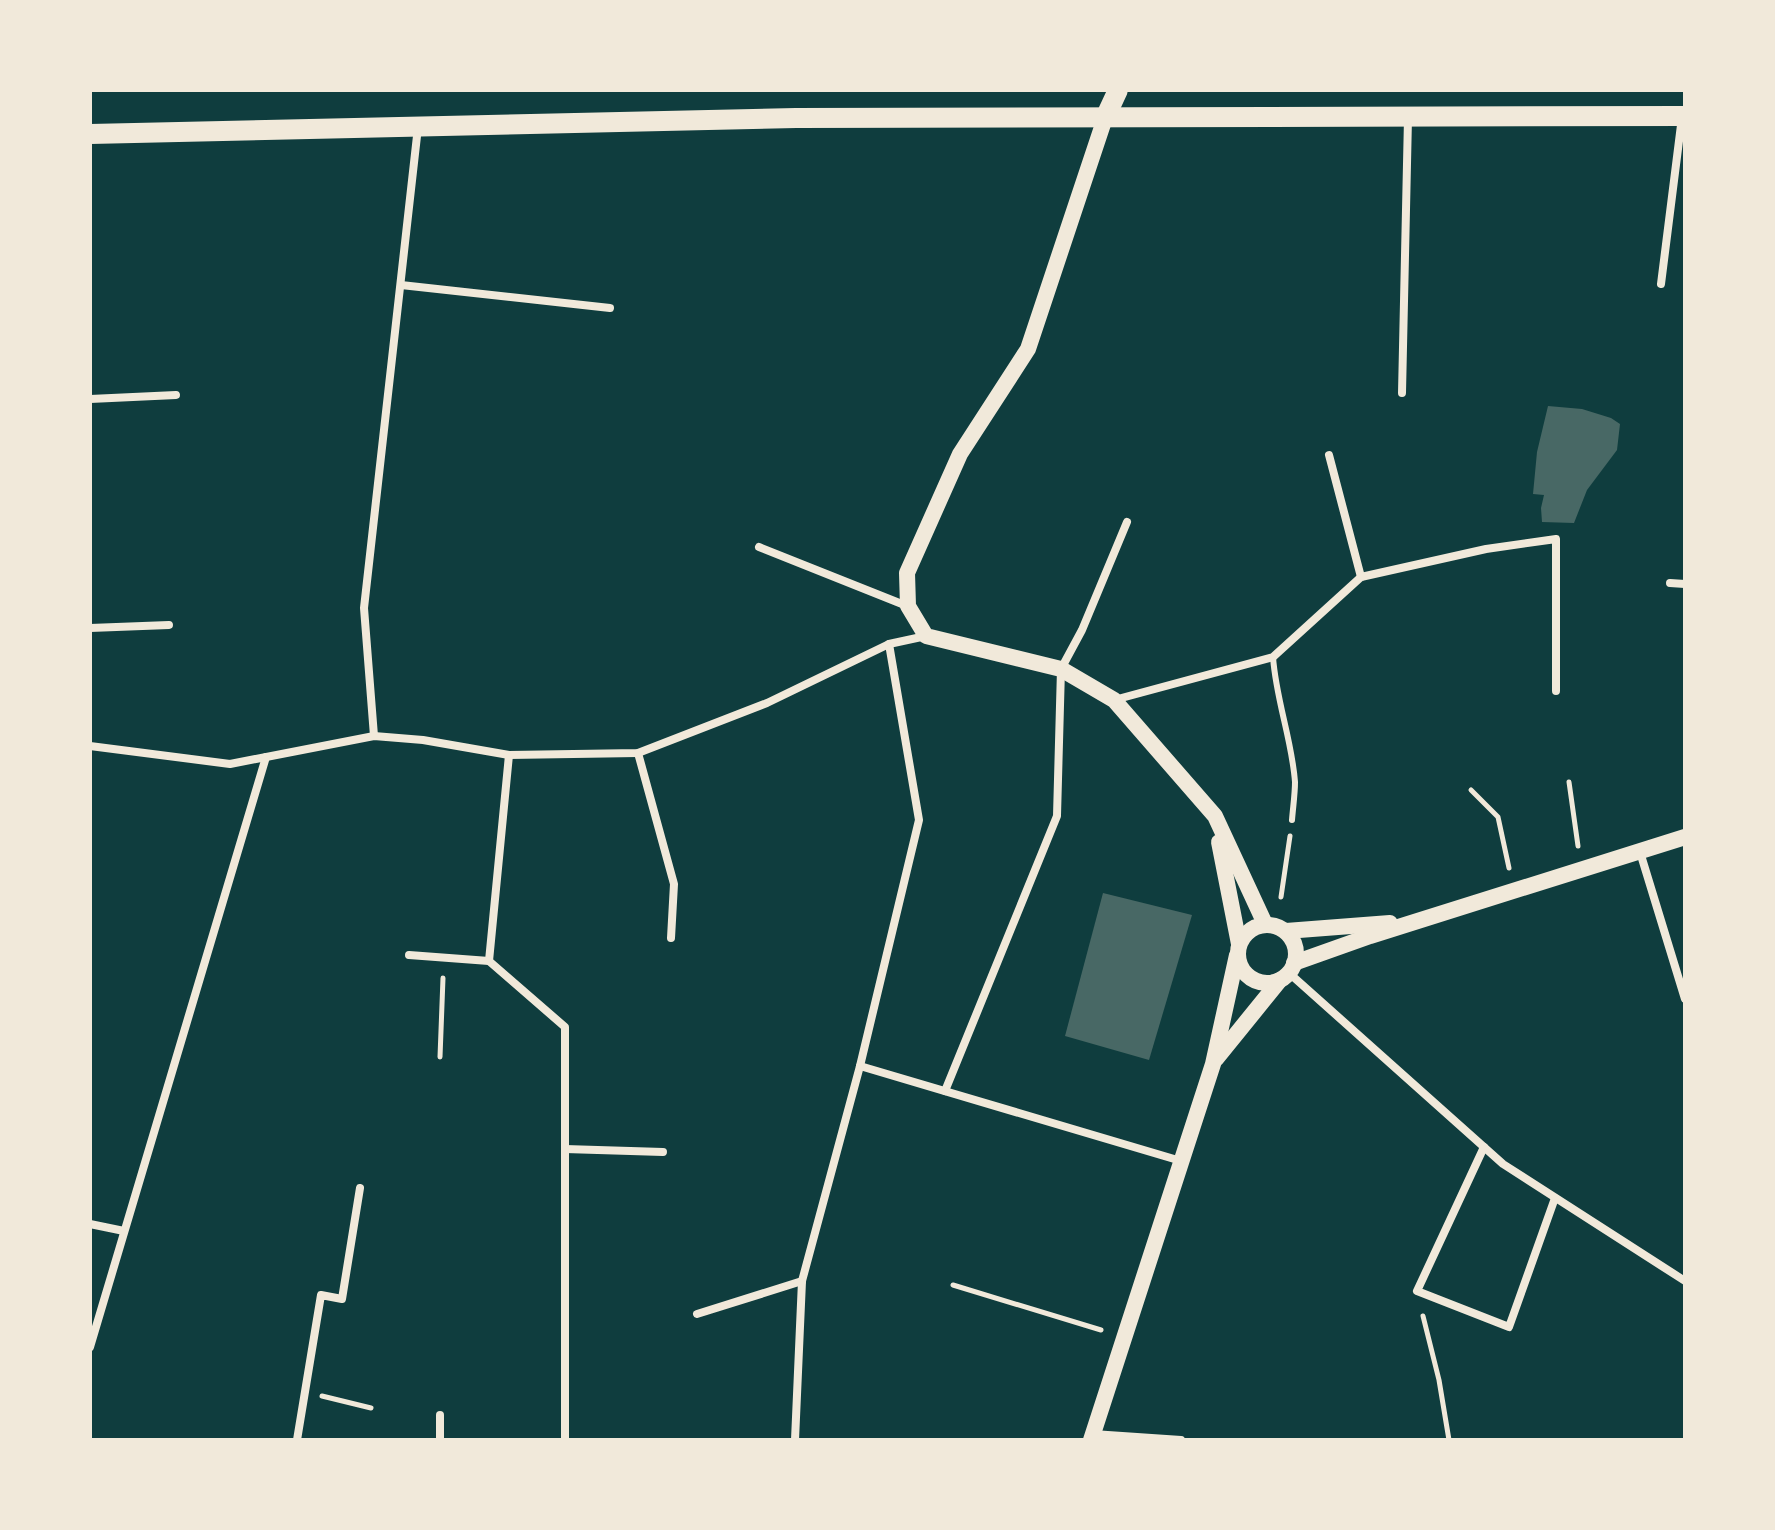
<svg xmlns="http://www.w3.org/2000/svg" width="1775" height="1530" font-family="'Times New Roman',serif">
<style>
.building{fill:#486865}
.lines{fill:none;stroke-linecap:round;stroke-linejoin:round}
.path{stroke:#f1e9da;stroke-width:5}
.service{stroke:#f1e9da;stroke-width:6}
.minor{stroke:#f1e9da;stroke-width:8}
.secondary{stroke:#f1e9da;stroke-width:16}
.primary{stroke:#f1e9da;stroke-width:20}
</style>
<rect width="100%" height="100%" fill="#0f3d3e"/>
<g class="building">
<polygon points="1548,406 1582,409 1611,418 1620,424 1617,450 1587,490 1574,523 1542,522 1541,508 1544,495 1533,494 1537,452"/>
<polygon points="1103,893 1192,915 1149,1060 1065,1036"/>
</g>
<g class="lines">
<g class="path">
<polyline points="1569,782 1578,846"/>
<polyline points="1471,790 1498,817 1509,868"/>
<polyline points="1281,897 1290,836"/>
<polyline points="440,1057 443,978"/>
<polyline points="953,1285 1101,1330"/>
<polyline points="1423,1316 1439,1380 1449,1440"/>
<polyline points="322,1396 371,1408"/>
</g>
<path class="service" d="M1273 657C1276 700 1292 740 1295 782 1295 794 1293 807 1292 820"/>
<g class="minor">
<polyline points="1661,284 1682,117"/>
<polyline points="401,285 610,308"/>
<polyline points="1402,393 1408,118"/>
<polyline points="90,399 176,395"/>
<polyline points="1329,455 1361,577"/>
<polyline points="759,547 907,606"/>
<polyline points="1670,583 1685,584"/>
<polyline points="90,628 169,625"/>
<polyline points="1114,700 1273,657 1361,577 1486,549 1556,539 1556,691"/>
<polyline points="374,736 364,608 418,127"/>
<polyline points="90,746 230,764 374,736 423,740 509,755 638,753 767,703 889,644 926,636"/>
<polyline points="638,753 674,884 671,938"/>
<polyline points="509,755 489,961 565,1027 565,1440"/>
<polyline points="1640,852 1685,999"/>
<polyline points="409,955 489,961"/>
<polyline points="1289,973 1503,1164 1685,1281"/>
<polyline points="860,1066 1181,1161"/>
<polyline points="945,1091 1057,816 1061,669 1082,630 1127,522"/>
<polyline points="1484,1147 1417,1291 1509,1327 1555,1198"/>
<polyline points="565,1149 663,1152"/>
<polyline points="90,1224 124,1231"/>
<polyline points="697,1314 802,1281"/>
<polyline points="90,1347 266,757"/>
<polyline points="440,1415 440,1440"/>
<polyline points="1093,1434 1181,1440"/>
<polyline points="297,1440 321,1295 342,1299 360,1188"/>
<polyline points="795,1440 802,1281 860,1066 919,820 889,644"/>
</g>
<g class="secondary">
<polyline points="1105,118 1028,349 960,454 907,573 908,606 926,636 1061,669 1114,700 1215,816 1265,924"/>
<polyline points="1219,842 1239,944"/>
<circle cx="1267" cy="954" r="29"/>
<polyline points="1286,931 1390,923"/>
<polyline points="1294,963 1370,936 1685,837"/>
<polyline points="1216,1059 1280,980"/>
<polyline points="1091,1440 1213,1064 1237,955"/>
</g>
<g class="primary">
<polyline points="1105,118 1118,90"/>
<polyline points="90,134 796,118 1685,116"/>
</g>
</g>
<rect width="1775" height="1530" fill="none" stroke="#f1e9da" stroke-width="184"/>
</svg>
